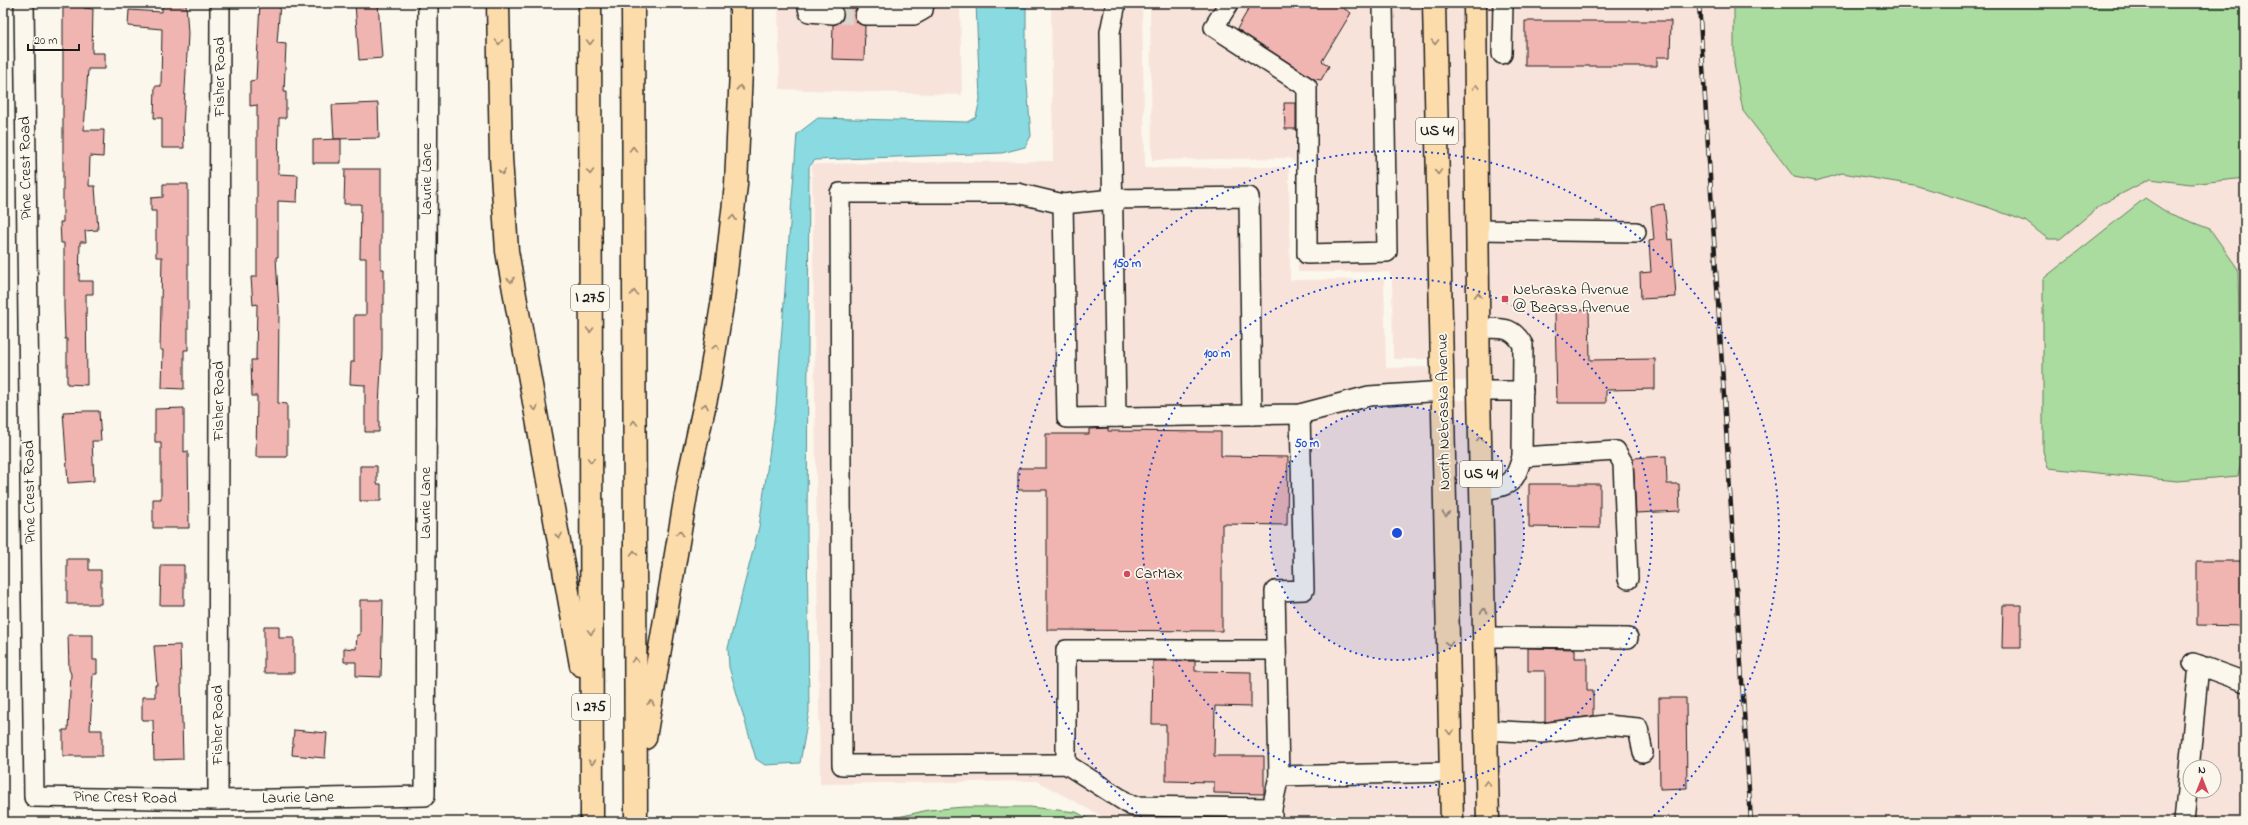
<svg xmlns="http://www.w3.org/2000/svg" width="2248" height="825" font-family="'Indie Flower',sans-serif">
<style>
.built{fill:#f8e3da;fill-rule:evenodd}
.green{fill:#a9dc9e;stroke:#627c5d}
.water{fill:#89dbe1;stroke:#5d8f92}
.building{fill:#f1b5b1;stroke:#1c1c1c}
.lines{fill:none;stroke-linecap:round;stroke-linejoin:round}
.minor-tunnel{stroke:#dad6cd;stroke-width:19;stroke-dasharray:19 10;stroke-linecap:butt}
.minor-casing{stroke:#1c1c1c;stroke-width:22}
.major-casing{stroke:#1c1c1c;stroke-width:25}
.highway-casing{stroke:#1c1c1c;stroke-width:25}
.minor{stroke:#fbf7ec;stroke-width:19}
.major{stroke:#fddcac;stroke-width:22}
.highway{stroke:#fddcac;stroke-width:22}
.rail-casing{stroke:#1c1c1c;stroke-width:4.5}
.rail{stroke:#fbf7ec;stroke-width:3;stroke-dasharray:9;stroke-linecap:butt}
.oneway{stroke:#98866b}
.ring{fill:none;stroke:#1d4ed8;stroke-width:2;stroke-dasharray:2 4}
.poi-dot{fill:#d1495b;stroke:#fbf7ec;stroke-width:1.5}
.labels{text-anchor:middle;dominant-baseline:central;stroke-width:3.5;stroke-linejoin:round;paint-order:stroke}
.shield{fill:#fbf7ec;stroke:#5f5e5a;stroke-width:1}
.shield-label{font-size:15px;font-weight:bold;fill:#1c1c1c}
.street-label{font-size:16px;fill:#1c1c1c;stroke:#fbf7ec}
.poi-label{font-size:16px;fill:#1c1c1c;stroke:#fbf7ec;text-anchor:start}
.centre{fill:#1d4ed8;stroke:#fbf7ec;stroke-width:2}
.ring-label{font-size:12px;text-anchor:middle;font-weight:bold;fill:#1d4ed8;stroke:#fbf7ec;stroke-width:3.5;stroke-linejoin:round;paint-order:stroke}
</style>
<rect width="100%" height="100%" fill="#fbf7ec"/>
<filter id="ink" filterUnits="userSpaceOnUse"><feTurbulence type="fractalNoise" baseFrequency=".025" numOctaves="2"/><feDisplacementMap in="SourceGraphic" scale="8" xChannelSelector="R" yChannelSelector="G"/><feConvolveMatrix kernelMatrix="1 2 1 2 8 2 1 2 1" color-interpolation-filters="sRGB"/></filter>
<g filter="url(#ink)">
<g class="built">
<polygon points="778,3 960,3 962,95 780,89"/>
<polygon points="1051,3 1142,3 1145,168 1289,167 1290,280 1384,279 1386,368 1434,367 1441,822 1112,822 1037,781 820,784 812,164 1053,161"/>
<polygon points="1150,3 1425,3 1434,359 1393,359 1392,279 1389,272 1298,272 1296,167 1293,160 1289,158 1152,160"/>
<polygon points="1443,3 1467,3 1470,381 1452,381"/>
<path d="M1484 3H1734V64L1743 111 1816 181 1842 173 1914 185 1987 207 2025 221 2048 239 2060 238 2102 204 2150 179 2191 184 2245 178V822H1497L1488 391ZM2145 199 2168 213 2210 229 2238 269 2242 459 2238 476 2048 467 2043 451V279ZM2190 767H2214V791H2190Z"/>
<polygon points="1453,400 1471,400 1479,822 1461,822"/>
</g>
<g class="green">
<polygon points="1734,3 2245,3 2245,178 2191,184 2150,179 2102,204 2060,239 2048,239 2025,221 1987,207 1914,185 1842,173 1816,181 1794,177 1743,111 1734,64"/>
<polygon points="2145,198 2168,213 2210,229 2238,269 2242,459 2238,476 2177,481 2048,468 2043,451 2043,279"/>
<polygon points="964,807 1030,807 1076,812 1095,822 843,822 886,820 928,810"/>
</g>
<polygon class="water" points="976,3 1026,3 1026,72 1031,136 1025,147 1002,153 815,160 809,167 807,528 809,712 800,763 765,765 756,759 729,667 728,648 759,527 776,406 797,134 818,118 967,122 976,117 980,99"/>
<g class="building">
<polygon points="63,3 84,3 84,8 93,9 92,53 105,53 105,69 88,69 84,130 104,130 103,157 90,156 89,186 95,186 98,230 85,231 86,242 80,242 79,281 93,281 93,294 86,294 87,385 67,384 67,339 65,339 64,308 64,243 61,243 60,222 63,222"/>
<polygon points="162,3 186,3 188,34 183,127 184,148 162,148 162,118 154,118 155,86 161,86 162,29 128,26 129,10 162,12"/>
<polygon points="260,3 280,3 277,43 286,44 284,92 286,92 286,118 279,118 278,174 298,175 297,202 278,201 278,257 276,257 279,311 278,403 287,404 287,457 256,457 257,396 252,396 251,360 256,360 257,304 253,305 251,277 257,277 257,105 250,106 250,81 256,80"/>
<polygon points="355,3 378,3 382,58 359,60"/>
<polygon points="834,3 865,3 856,9 854,15 856,21 865,26 864,60 832,59 833,25 842,21 844,15 840,5"/>
<polygon points="1252,3 1335,3 1351,13 1322,61 1329,66 1321,80 1314,79 1237,29"/>
<polygon points="1525,21 1671,21 1670,57 1657,57 1657,66 1525,66"/>
<polygon points="378,103 379,138 334,139 332,105"/>
<polygon points="1284,103 1296,103 1296,129 1285,129"/>
<polygon points="341,139 341,163 313,163 313,140"/>
<polygon points="345,169 381,169 381,269 384,269 384,305 382,305 382,350 379,406 379,432 365,432 365,385 350,384 351,362 354,362 354,315 366,315 366,258 360,258 361,204 344,204"/>
<polygon points="163,184 188,184 188,350 184,350 184,389 162,388 163,350 160,350 162,257 156,257 156,211 151,211 151,198 163,197"/>
<polygon points="1664,204 1668,240 1672,239 1676,297 1641,299 1640,273 1651,272 1649,241 1654,240 1651,206"/>
<polygon points="1589,310 1590,360 1655,359 1655,389 1606,390 1606,403 1557,403 1555,311"/>
<polygon points="184,408 184,452 188,451 189,528 153,528 153,499 161,499 161,442 155,442 155,409"/>
<polygon points="86,411 99,411 101,441 92,441 94,481 68,483 63,412"/>
<polygon points="1108,428 1108,431 1221,432 1221,456 1288,457 1287,525 1222,524 1222,631 1047,630 1047,490 1018,490 1018,468 1046,468 1046,434 1089,434 1089,429"/>
<polygon points="1666,456 1667,484 1679,484 1680,511 1636,513 1633,458"/>
<polygon points="360,466 377,466 377,484 381,484 381,501 360,501"/>
<polygon points="1529,484 1600,484 1600,528 1529,527"/>
<polygon points="67,559 89,559 89,570 101,570 101,604 67,604"/>
<polygon points="2197,561 2245,561 2245,626 2197,625"/>
<polygon points="161,565 184,565 184,605 160,605"/>
<polygon points="360,600 383,600 381,677 356,676 356,662 344,662 344,648 356,649 357,635 360,635"/>
<polygon points="2003,605 2021,605 2021,648 2002,648"/>
<polygon points="264,626 279,626 279,638 294,638 294,673 264,673"/>
<polygon points="68,635 93,635 93,660 97,660 97,674 93,674 90,730 102,730 102,756 63,756 63,730 68,730 71,674 69,669"/>
<polygon points="180,645 183,759 154,760 153,720 142,720 142,697 155,697 155,685 157,685 154,646"/>
<polygon points="1528,648 1575,649 1575,658 1587,658 1587,690 1593,690 1593,716 1545,722 1545,671 1528,671"/>
<polygon points="1153,661 1195,661 1195,671 1251,672 1251,707 1215,706 1214,756 1264,756 1264,794 1214,793 1214,782 1166,781 1166,724 1152,724"/>
<polygon points="1659,698 1686,698 1687,788 1660,789"/>
<polygon points="294,730 327,733 325,758 292,755"/>
</g>
<g class="lines">
<polyline class="minor-tunnel" points="833,14 865,15"/>
<g class="minor-casing">
<g id="minor">
<polyline points="24,3 34,797 218,800 425,796 428,3"/>
<polyline points="807,3 809,12 833,14"/>
<polyline points="1229,3 1214,27 1307,87 1307,254 1387,252 1383,3"/>
<polyline points="865,15 914,15 923,10 924,3"/>
<polyline points="1502,54 1503,3"/>
<polyline points="1063,204 1067,418 1300,414 1369,396 1444,391"/>
<polyline points="1478,230 1636,232"/>
<path d="M1478 328C1500 329 1511 324 1523 345L1522 457"/>
<polyline points="1479,391 1523,391"/>
<polyline points="1252,415 1249,197 1113,199 1063,204 1017,193 840,193 842,765 1066,764 1132,806 1272,808"/>
<polyline points="1116,417 1110,32 1116,3"/>
<path d="M1481 490C1510 486 1514 485 1522 457L1616 451 1623 463 1628 579"/>
<polyline points="1484,637 1628,638"/>
<polyline points="2193,663 2245,682"/>
<polyline points="1486,730 1542,733 1606,725 1638,728 1643,753"/>
<polyline points="1066,764 1066,650 1276,650"/>
<polyline points="1279,776 1451,772"/>
<polyline points="218,800 220,3"/>
<polyline points="1272,822 1272,808 1279,776 1275,591 1304,590 1300,414"/>
<polyline points="2184,822 2199,665"/>
</g>
</g>
<g class="major-casing">
<g id="major">
<polyline points="1434,3 1452,822"/>
<polyline points="1475,3 1479,391 1488,822"/>
</g>
</g>
<g class="highway-casing">
<g id="highway">
<polyline points="498,3 501,158 507,251 581,665"/>
<polyline points="590,3 592,822"/>
<polyline points="633,3 636,822"/>
<polyline points="645,738 690,471 709,385 723,299 736,185 741,70 741,3"/>
</g>
</g>
<use href="#minor" class="minor"/>
<use href="#major" class="major"/>
<use href="#highway" class="highway"/>
<g class="rail-casing">
<polyline id="rail" points="1699,3 1751,822"/>
</g>
<use href="#rail" class="rail"/>
</g>
<defs><path id="oneway-chevron" d="M-2-3.5L2.5 0L-2 3.5" fill="none" stroke-width="1.6" stroke-linecap="round" stroke-linejoin="round"/></defs>
<g class="oneway">
<use href="#oneway-chevron" transform="translate(499 42) rotate(89)"/>
<use href="#oneway-chevron" transform="translate(590 42) rotate(90)"/>
<use href="#oneway-chevron" transform="translate(1435 42) rotate(89)"/>
<use href="#oneway-chevron" transform="translate(1476 87) rotate(-91)"/>
<use href="#oneway-chevron" transform="translate(740 88) rotate(-88)"/>
<use href="#oneway-chevron" transform="translate(633 149) rotate(-90)"/>
<use href="#oneway-chevron" transform="translate(502 172) rotate(87)"/>
<use href="#oneway-chevron" transform="translate(590 172) rotate(90)"/>
<use href="#oneway-chevron" transform="translate(1438 172) rotate(88)"/>
<use href="#oneway-chevron" transform="translate(733 218) rotate(-84)"/>
<use href="#oneway-chevron" transform="translate(511 280) rotate(81)"/>
<use href="#oneway-chevron" transform="translate(634 293) rotate(-90)"/>
<use href="#oneway-chevron" transform="translate(1478 295) rotate(-90)"/>
<use href="#oneway-chevron" transform="translate(590 330) rotate(90)"/>
<use href="#oneway-chevron" transform="translate(716 347) rotate(-80)"/>
<use href="#oneway-chevron" transform="translate(705 406) rotate(-78)"/>
<use href="#oneway-chevron" transform="translate(535 408) rotate(79)"/>
<use href="#oneway-chevron" transform="translate(634 423) rotate(-90)"/>
<use href="#oneway-chevron" transform="translate(1480 439) rotate(-91)"/>
<use href="#oneway-chevron" transform="translate(591 460) rotate(90)"/>
<use href="#oneway-chevron" transform="translate(1446 514) rotate(89)"/>
<use href="#oneway-chevron" transform="translate(680 533) rotate(-80)"/>
<use href="#oneway-chevron" transform="translate(559 536) rotate(80)"/>
<use href="#oneway-chevron" transform="translate(634 553) rotate(-90)"/>
<use href="#oneway-chevron" transform="translate(1484 611) rotate(-91)"/>
<use href="#oneway-chevron" transform="translate(591 632) rotate(90)"/>
<use href="#oneway-chevron" transform="translate(1449 644) rotate(89)"/>
<use href="#oneway-chevron" transform="translate(635 660) rotate(-90)"/>
<use href="#oneway-chevron" transform="translate(651 703) rotate(-80)"/>
<use href="#oneway-chevron" transform="translate(1450 732) rotate(89)"/>
<use href="#oneway-chevron" transform="translate(592 762) rotate(90)"/>
<use href="#oneway-chevron" transform="translate(1487 783) rotate(-91)"/>
</g>
</g>
<circle cx="1397" cy="533" r="127" fill="#1d4ed8" fill-opacity=".12"/>
<g class="ring">
<circle cx="1397" cy="533" r="127"/>
<circle cx="1397" cy="533" r="255"/>
<path d="M1146 821A382 382 0 1 1 1648 821"/>
</g>
<g class="poi-dot">
<rect x="1501" y="295" width="8" height="8" rx="2"/>
<circle cx="1127" cy="574" r="4"/>
</g>
<g class="labels">
<g class="shield">
<rect x="1416" y="118" width="42" height="26" rx="3"/>
<rect x="571" y="285" width="38" height="26" rx="3"/>
<rect x="1460" y="461" width="42" height="26" rx="3"/>
<rect x="572" y="694" width="38" height="26" rx="3"/>
</g>
<g class="shield-label">
<text x="1437" y="131">US 41</text>
<text x="590" y="298">I 275</text>
<text x="1481" y="474">US 41</text>
<text x="591" y="707">I 275</text>
</g>
<g class="street-label">
<text transform="translate(220 77) rotate(-90)">Fisher Road</text>
<text transform="translate(26 168) rotate(-91)">Pine Crest Road</text>
<text transform="translate(427 179) rotate(-90)">Laurie Lane</text>
<text transform="translate(219 401) rotate(-90)">Fisher Road</text>
<text transform="translate(1444 412) rotate(-91)">North Nebraska Avenue</text>
<text transform="translate(30 492) rotate(-91)">Pine Crest Road</text>
<text transform="translate(426 503) rotate(-90)">Laurie Lane</text>
<text transform="translate(218 725) rotate(-90)">Fisher Road</text>
<text transform="translate(125 798) rotate(1)">Pine Crest Road</text>
<text transform="translate(298 798) rotate(-1)">Laurie Lane</text>
</g>
<g class="poi-label">
<text x="1513" y="290">Nebraska Avenue<tspan x="1513" dy="18">@ Bearss Avenue</tspan></text>
<text x="1135" y="574">CarMax</text>
</g>
</g>
<circle cx="1397" cy="533" r="6" class="centre"/>
<g class="ring-label">
<text x="1127" y="267">150 m</text>
<text x="1217" y="357">100 m</text>
<text x="1307" y="447">50 m</text>
</g>
<rect width="2248" height="825" fill="none" stroke="#fbf7ec" stroke-width="16"/>
<rect x="8" y="8" width="2232" height="809" fill="none" stroke="#1c1c1c" stroke-width="1.5" filter="url(#ink)"/>
<g transform="translate(2202 779)"><circle r="19" fill="#fbf7ec" stroke="#a29f99"/>
<path d="M0-3L7 15L0 10L-7 15Z" fill="#d1495b"/>
<text y="-6" font-size="11" font-weight="bold" text-anchor="middle" fill="#1c1c1c">N</text>
</g>
<path d="M28 44v6h51v-6" fill="none" stroke="#1c1c1c" stroke-width="2"/>
<text x="34" y="44" font-size="12" fill="#1c1c1c" stroke="#fbf7ec" stroke-width="3" paint-order="stroke">20 m</text>
</svg>
